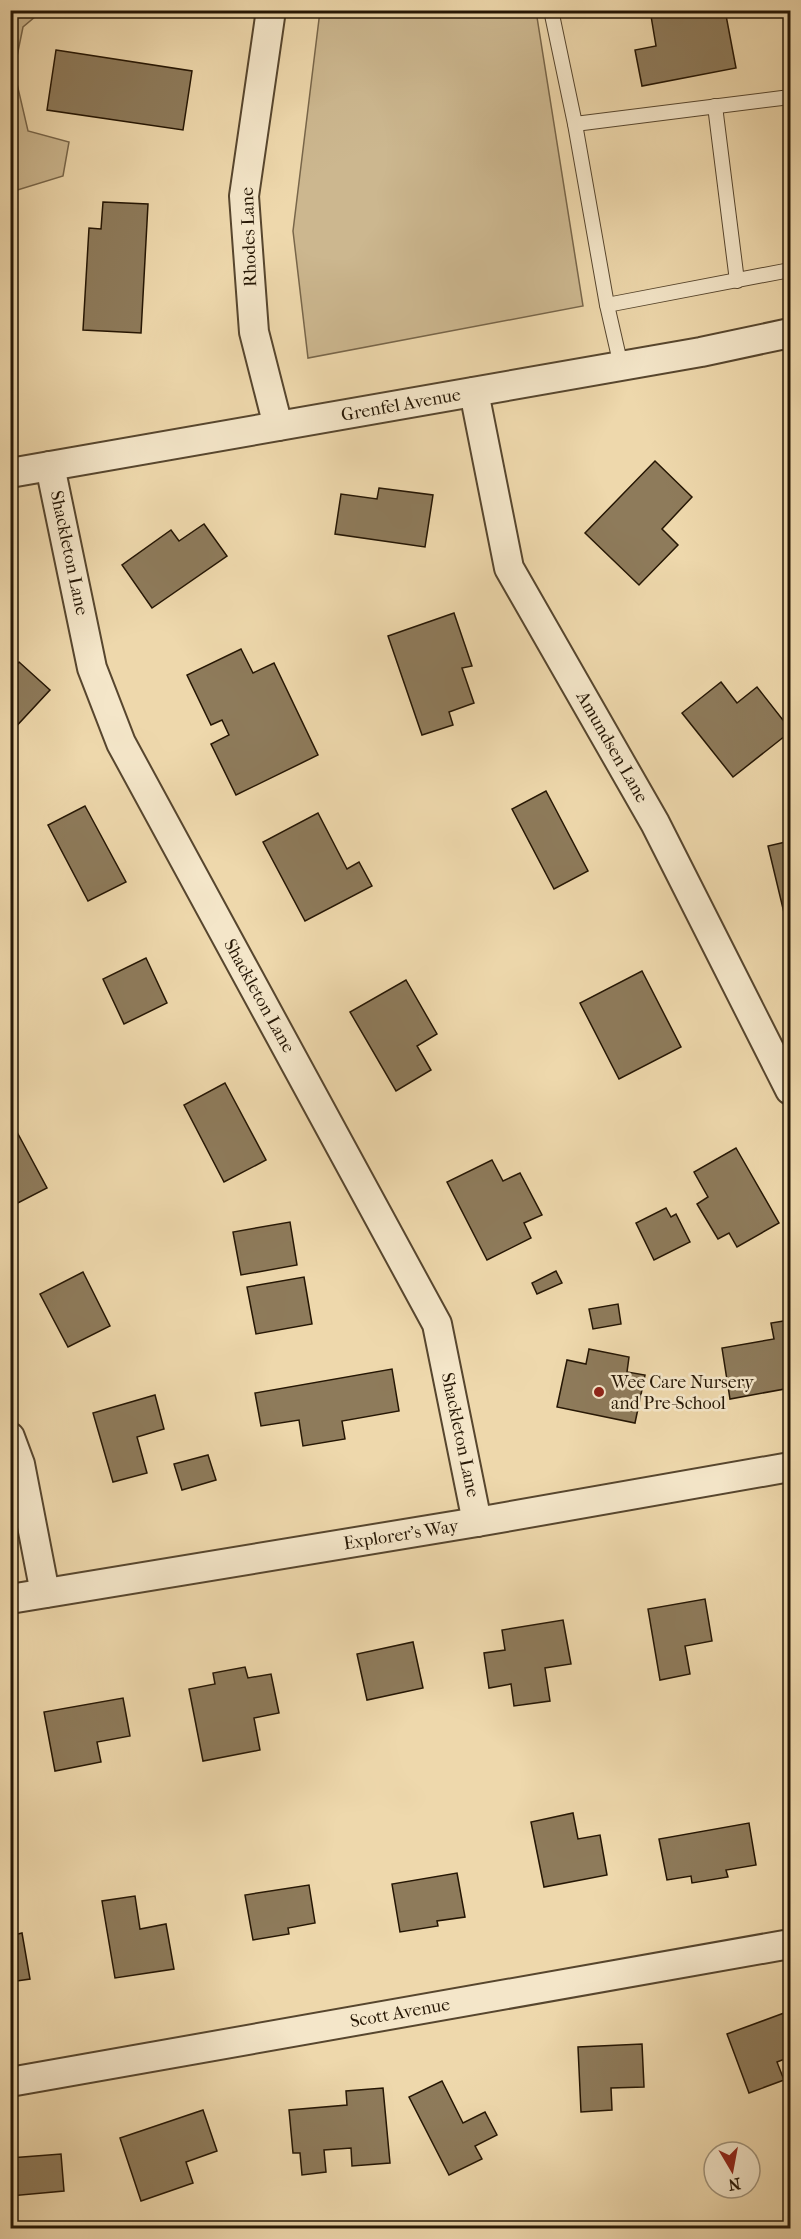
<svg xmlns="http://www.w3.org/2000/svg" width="801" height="2239" font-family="'IM FELL French Canon',serif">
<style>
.green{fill:#ccb78f;stroke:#78664a;stroke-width:1.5}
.building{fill:#8e7b5b;stroke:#251604;stroke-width:1.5}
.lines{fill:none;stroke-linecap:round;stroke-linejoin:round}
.service-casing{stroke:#57462e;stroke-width:16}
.minor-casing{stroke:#57462e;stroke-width:32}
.service{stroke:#f4e6c9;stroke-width:14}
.minor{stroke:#f4e6c9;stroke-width:28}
.poi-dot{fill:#8f2418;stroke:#f4e6c9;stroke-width:2}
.labels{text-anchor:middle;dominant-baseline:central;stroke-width:5;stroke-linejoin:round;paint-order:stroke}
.street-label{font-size:18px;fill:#251604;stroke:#f4e6c9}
.poi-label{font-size:18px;fill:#251604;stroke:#f4e6c9;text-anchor:start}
</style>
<rect width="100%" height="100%" fill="#eed8ac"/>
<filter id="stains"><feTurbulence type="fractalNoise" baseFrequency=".00333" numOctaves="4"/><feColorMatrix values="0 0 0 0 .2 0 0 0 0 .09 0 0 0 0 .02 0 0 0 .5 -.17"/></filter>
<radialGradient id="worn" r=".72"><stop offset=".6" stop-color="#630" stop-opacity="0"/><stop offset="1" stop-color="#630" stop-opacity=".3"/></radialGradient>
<g class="green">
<polygon points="11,10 42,11 23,27 14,71 28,131 69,142 63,176 11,192"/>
<polygon points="320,11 536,11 583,306 308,358 293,231"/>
</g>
<g class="building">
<polygon points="650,10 725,10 736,68 642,86 635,50 656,46"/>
<polygon points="56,50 192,71 183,130 47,110"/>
<polygon points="103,202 148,204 141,333 83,330 89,228 101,229"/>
<polygon points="655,461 692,497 662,529 678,545 639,585 585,533"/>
<polygon points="379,488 433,495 425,547 335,534 341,494 377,499"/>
<polygon points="204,524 227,556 152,608 122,565 171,530 179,541"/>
<polygon points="454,613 472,666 462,668 474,703 449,712 453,725 422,735 388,636"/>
<polygon points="241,649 253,673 274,663 318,755 236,795 211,744 229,735 222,720 211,725 187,675"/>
<polygon points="19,662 50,690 10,733 10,672"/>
<polygon points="721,682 737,703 757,687 790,729 790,732 733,777 682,713"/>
<polygon points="546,791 588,871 554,889 512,809"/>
<polygon points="85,806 126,882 88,901 48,825"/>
<polygon points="318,813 347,869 359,862 372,886 305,921 263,842"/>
<polygon points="790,841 790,915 785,917 768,846"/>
<polygon points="146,958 167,1003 124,1024 103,979"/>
<polygon points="642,971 681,1047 619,1079 580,1003"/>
<polygon points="406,980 437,1034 417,1046 431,1070 396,1091 350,1012"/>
<polygon points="225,1083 266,1160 224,1182 184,1105"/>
<polygon points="10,1119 47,1188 10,1207"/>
<polygon points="736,1148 779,1223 737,1247 729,1233 718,1239 697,1204 708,1197 694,1172"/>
<polygon points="492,1160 503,1181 520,1173 542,1215 524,1223 531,1238 487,1260 447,1182"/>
<polygon points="666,1208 671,1217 676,1214 690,1242 654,1260 636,1223"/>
<polygon points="290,1222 297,1265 241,1275 233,1232"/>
<polygon points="556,1271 562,1283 537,1294 532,1283"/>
<polygon points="83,1272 110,1326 68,1347 40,1294"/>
<polygon points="304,1277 312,1324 256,1334 247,1287"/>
<polygon points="618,1304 621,1324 593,1329 589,1309"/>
<polygon points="790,1320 790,1388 730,1399 722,1348 774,1339 771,1323"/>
<polygon points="589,1349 629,1357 627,1372 645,1375 635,1423 557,1407 567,1360 586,1364"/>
<polygon points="392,1369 399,1411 342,1421 345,1439 303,1446 299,1420 261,1426 255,1393"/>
<polygon points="155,1395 164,1429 137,1437 147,1473 113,1482 93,1413"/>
<polygon points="208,1455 216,1480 182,1490 174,1464"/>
<polygon points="705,1599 712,1641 685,1646 690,1674 660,1680 648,1609"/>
<polygon points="563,1620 571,1664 545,1668 550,1701 514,1706 511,1684 489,1688 484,1653 505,1650 502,1630"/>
<polygon points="413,1642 423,1688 367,1700 357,1654"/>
<polygon points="245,1667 248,1678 271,1674 279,1713 254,1718 260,1750 203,1761 189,1689 215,1684 213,1673"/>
<polygon points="123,1698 130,1736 97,1742 101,1762 55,1771 44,1712"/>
<polygon points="573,1813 578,1839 600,1835 607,1875 544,1887 531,1822"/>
<polygon points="749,1823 756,1865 726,1870 728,1877 692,1883 691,1876 667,1880 659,1839"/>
<polygon points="457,1873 465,1917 437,1921 438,1926 400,1932 392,1884"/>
<polygon points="309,1885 315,1923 288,1928 289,1934 253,1940 245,1895"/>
<polygon points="135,1896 140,1929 166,1924 174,1969 115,1978 102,1901"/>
<polygon points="22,1933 30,1979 10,1982 10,1936"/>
<polygon points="784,2013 790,2029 790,2057 777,2062 784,2080 749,2093 727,2034"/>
<polygon points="642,2044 644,2087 611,2088 612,2110 581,2112 578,2047"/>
<polygon points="442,2081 463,2123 485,2112 497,2135 475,2146 482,2159 449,2175 409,2097"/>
<polygon points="383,2088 390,2163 352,2166 351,2148 324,2150 326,2172 302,2175 300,2153 293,2153 289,2110 347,2105 346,2091"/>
<polygon points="203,2110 217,2151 186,2162 193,2183 141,2201 120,2138"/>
<polygon points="61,2154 64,2191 10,2196 10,2158"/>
</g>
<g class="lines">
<g class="service-casing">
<g id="service">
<polyline points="551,10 575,124 790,97"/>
<polyline points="715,106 737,281"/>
<polyline points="575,124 607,305 790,270"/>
<polyline points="607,305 621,366"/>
</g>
</g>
<g class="minor-casing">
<g id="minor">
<polyline points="271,10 244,196 254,332 278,426"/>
<polyline points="474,392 509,568 655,823 790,1090"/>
<polyline points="50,466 92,668 121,743 437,1324 477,1522"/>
<polyline points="10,473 701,352 790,333"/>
<polyline points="10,1437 20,1464 45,1593"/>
<polyline points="10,1599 477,1522 790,1467"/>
<polyline points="10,2082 790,1944"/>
</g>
</g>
<use href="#service" class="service"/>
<use href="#minor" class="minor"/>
</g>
<circle class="poi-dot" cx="599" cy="1392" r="6"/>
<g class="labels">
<g class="street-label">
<text transform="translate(249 237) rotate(-92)">Rhodes Lane</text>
<text transform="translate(401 405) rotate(-10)">Grenfel Avenue</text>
<text transform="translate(69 553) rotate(78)">Shackleton Lane</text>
<text transform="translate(612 747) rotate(60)">Amundsen Lane</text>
<text transform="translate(259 996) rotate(61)">Shackleton Lane</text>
<text transform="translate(460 1435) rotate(78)">Shackleton Lane</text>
<text transform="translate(401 1535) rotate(-9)">Explorer's Way</text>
<text transform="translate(400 2013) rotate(-10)">Scott Avenue</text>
</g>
<g class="poi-label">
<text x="611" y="1382">Wee Care Nursery<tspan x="611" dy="21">and Pre-School</tspan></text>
</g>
</g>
<rect width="801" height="2239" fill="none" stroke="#eed8ac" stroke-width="36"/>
<rect x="12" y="12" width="777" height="2215" fill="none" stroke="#251604" stroke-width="3"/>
<rect x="18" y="18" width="765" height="2203" fill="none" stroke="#251604" stroke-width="1.5"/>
<g transform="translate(732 2170) rotate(170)"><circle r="28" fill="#f4e6c9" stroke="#a1937a" stroke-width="1.5"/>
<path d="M0-4.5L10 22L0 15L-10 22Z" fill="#8f2418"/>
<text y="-9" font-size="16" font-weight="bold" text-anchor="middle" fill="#251604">N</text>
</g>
<rect width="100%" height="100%" filter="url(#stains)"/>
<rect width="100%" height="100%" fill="url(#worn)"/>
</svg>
